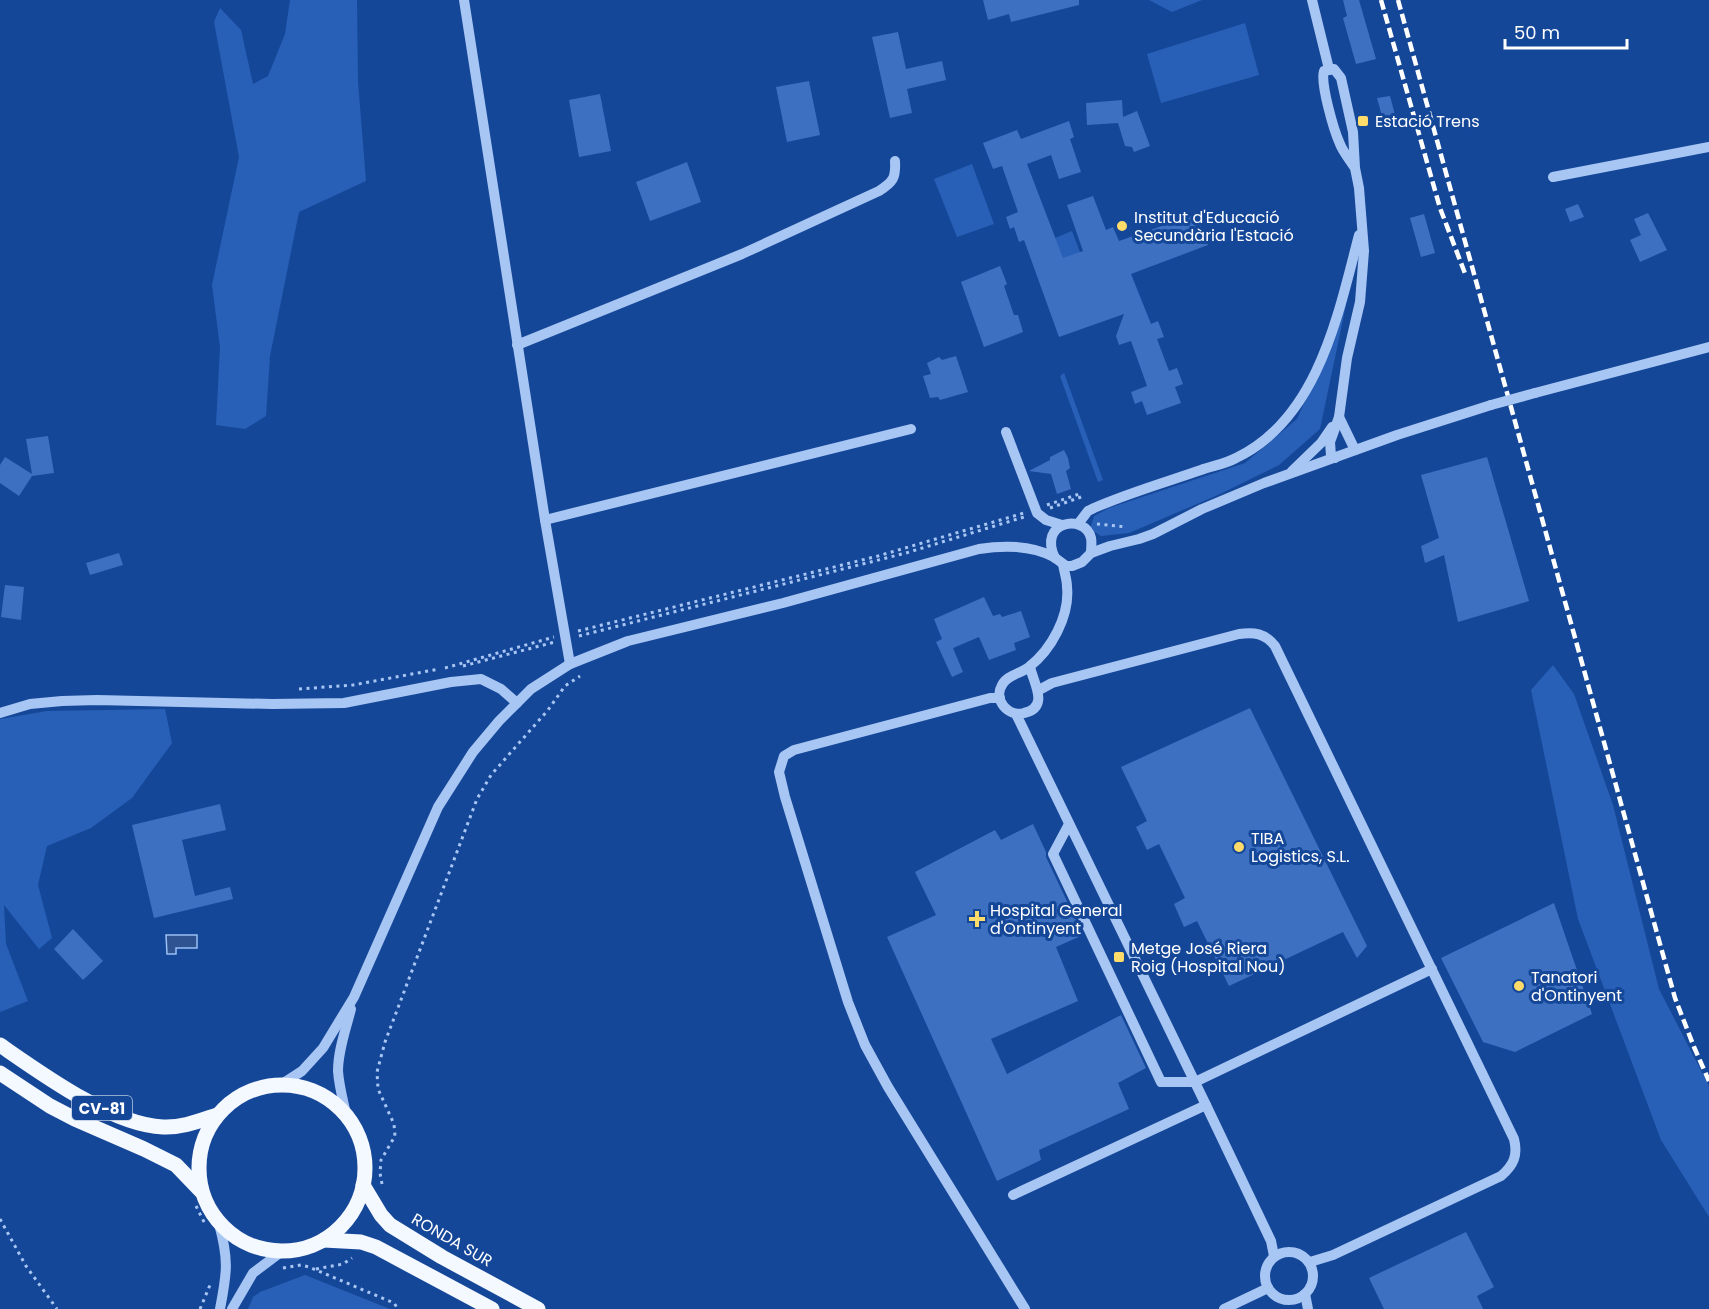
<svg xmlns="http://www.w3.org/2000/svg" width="1709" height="1309" font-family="Poppins,sans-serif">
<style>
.green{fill:#2860b7}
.water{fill:#2f5390;stroke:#9ac0f5;stroke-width:1.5}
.building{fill:#3d70c1}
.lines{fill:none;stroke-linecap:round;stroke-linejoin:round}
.path{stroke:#a8c6f3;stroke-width:3;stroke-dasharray:3 4.5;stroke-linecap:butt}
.minor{stroke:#a8c6f3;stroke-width:10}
.major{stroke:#f4f8ff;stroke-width:15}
.rail{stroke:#fff;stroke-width:4.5;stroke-dasharray:10 4.5;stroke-linecap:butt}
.minor-bridge{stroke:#a8c6f3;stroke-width:10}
.poi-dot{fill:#ffdc6a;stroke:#154799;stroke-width:2}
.labels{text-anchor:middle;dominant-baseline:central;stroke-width:6;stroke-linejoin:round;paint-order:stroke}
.shield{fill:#154799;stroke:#b9c8e0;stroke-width:1.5}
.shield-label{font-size:15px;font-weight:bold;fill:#fff}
.poi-label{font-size:16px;fill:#fff;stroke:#154799;text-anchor:start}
.street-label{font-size:16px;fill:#fff;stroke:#154799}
</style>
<rect width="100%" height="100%" fill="#154799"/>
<g class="green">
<polygon points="290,0 357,0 358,82 366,181 299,212 270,356 266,416 245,429 216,425 220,347 212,285 239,157 214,22 220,8 241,30 253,84 268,76 285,34"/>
<polygon points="1149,0 1202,0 1172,12"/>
<polygon points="1245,23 1259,75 1161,103 1147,54"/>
<polygon points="972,164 994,224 957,237 934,179"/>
<polygon points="1072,231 1081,255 1060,263 1045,242"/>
<polygon points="1353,272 1320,429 1279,465 1218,495 1129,533 1101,536 1090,529 1094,516 1109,508 1245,463 1297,419 1335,333"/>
<polygon points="1064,373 1103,480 1098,482 1060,376"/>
<polygon points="1553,665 1574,694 1613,805 1659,989 1709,1086 1709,1217 1661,1140 1578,919 1531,690"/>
<polygon points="165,709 172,743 132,798 91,828 47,846 38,885 52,938 39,949 4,905 6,944 28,1001 0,1012 0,719 47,711"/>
<polygon points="305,1275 390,1309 248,1309 253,1297 260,1292"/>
</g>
<polygon class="water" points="166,935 197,935 197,948 176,948 176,954 167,954"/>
<g class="building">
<polygon points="983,0 1079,0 1079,5 1011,22 1009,14 988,20"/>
<polygon points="1343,0 1359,0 1376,59 1356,64 1343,18 1347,16"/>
<polygon points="898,32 906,69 942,61 946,80 907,89 912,113 890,118 872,37"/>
<polygon points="809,81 820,135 787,142 776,87"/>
<polygon points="600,94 611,151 579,157 569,100"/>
<polygon points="1390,96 1395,115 1383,120 1377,98"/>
<polygon points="1122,100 1123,117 1137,111 1150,146 1134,152 1132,147 1125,146 1118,123 1087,125 1086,103"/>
<polygon points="1069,121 1074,137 1070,139 1081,172 1059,179 1051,155 1027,164 1063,258 1083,251 1067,205 1093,196 1106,230 1113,227 1119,241 1196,214 1208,245 1131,274 1151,324 1158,321 1164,337 1157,339 1169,371 1177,368 1183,384 1175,387 1181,403 1147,415 1142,401 1135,404 1131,392 1147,386 1131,341 1119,345 1116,336 1124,314 1059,337 1024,240 1019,242 1014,227 1010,229 1006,217 1018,212 1002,166 993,169 983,143 1017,130 1021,139"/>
<polygon points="687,162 701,202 650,221 636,182"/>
<polygon points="1578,204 1584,217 1570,222 1565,209"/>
<polygon points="1648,213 1667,250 1640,262 1630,240 1641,235 1634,219"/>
<polygon points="1424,214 1435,253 1421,257 1410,218"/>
<polygon points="1000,266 1007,284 1004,286 1014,315 1018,315 1023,332 984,347 961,282"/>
<polygon points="956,356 968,392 940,400 938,397 930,398 923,376 931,374 927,363 939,357 942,360"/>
<polygon points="48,436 54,473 32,476 19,496 0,483 0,465 5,457 32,474 26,439"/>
<polygon points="1064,450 1068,458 1070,468 1066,471 1071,489 1057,494 1051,474 1029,471 1050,460 1050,457"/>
<polygon points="1487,457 1529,601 1458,622 1444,555 1425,563 1421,546 1439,538 1421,475"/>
<polygon points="119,553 123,565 90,575 86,563"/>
<polygon points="5,585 24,587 21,620 1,617"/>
<polygon points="984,597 993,616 1000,614 1002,617 1021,611 1030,637 1014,643 1016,650 989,660 979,637 953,648 963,672 952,677 936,642 942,639 934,619"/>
<polygon points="1250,708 1367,946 1357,958 1343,932 1229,986 1197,921 1184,927 1174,904 1185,898 1159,844 1147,850 1136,827 1147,821 1121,767"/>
<polygon points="220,804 226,830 182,840 195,896 230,887 233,899 154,918 132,825"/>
<polygon points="1033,824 1046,852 1046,857 1083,935 1056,947 1078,1001 991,1039 1007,1074 1121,1015 1146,1068 1118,1083 1129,1109 1039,1150 1041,1160 997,1181 887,937 936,915 915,872 995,830 1001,840"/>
<polygon points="1554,903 1592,1014 1515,1052 1483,1042 1441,958"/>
<polygon points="73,929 103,961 83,980 54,949"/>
<polygon points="1466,1232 1494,1287 1477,1296 1483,1309 1384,1309 1369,1278"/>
</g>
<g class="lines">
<g class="path">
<polyline points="1047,505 1082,493"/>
<polyline points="1050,508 1084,496"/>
<polyline points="1097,524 1126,527"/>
<polyline points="578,631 878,556 1024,513"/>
<polyline points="579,636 906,553 1024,517"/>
<polyline points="463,666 555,642"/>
<polyline points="445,668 554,637"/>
<polyline points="299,689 353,685 439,669"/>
<polyline points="382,1184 380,1173 381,1160 395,1136 394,1124 378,1089 377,1072 385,1042 477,799 491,775 548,710 565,686 580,676"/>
<polyline points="196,1206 205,1224"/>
<polyline points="0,1219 26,1266 57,1309"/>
<polyline points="283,1268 301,1265 309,1267 394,1303 398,1309"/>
<polyline points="316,1269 343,1264 352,1258"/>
<polyline points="200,1309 210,1285"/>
</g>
<g class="minor">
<polyline points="464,0 545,520 570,664"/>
<polyline points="1312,0 1329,69"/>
<polyline points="1553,177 1709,147"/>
<path d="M517 345 742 254 879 191C893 182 896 178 895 161"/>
<polyline points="1535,393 1709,347"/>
<polyline points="1339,417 1355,450"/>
<polyline points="1006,432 1037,513 1046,520 1062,525"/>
<path d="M1335 458 1331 456 1330 442 1339 417 1347 358 1360 302 1364 251 1359 188 1355 168 1353 132 1341 78 1334 69 1324 71C1320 83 1334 131 1340 144 1343 152 1350 160 1355 168"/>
<polyline points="1292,471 1321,443 1332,427"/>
<polyline points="545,520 911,429"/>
<path d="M1078 524 1088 511 1094 508C1128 493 1166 482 1201 470 1212 466 1225 464 1236 458 1318 419 1338 315 1359 235"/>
<path d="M1055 558C1037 521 1085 513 1091 538 1092 543 1091 548 1091 553"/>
<path d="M1030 666C1032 681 1051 707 1024 713 1008 717 993 700 1002 685 1007 675 1020 674 1029 667 1051 650 1070 616 1067 587 1067 579 1064 572 1063 564"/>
<path d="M1039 690 1052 683 1239 634C1254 632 1265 633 1275 646L1514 1139C1518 1155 1514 1165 1501 1176L1333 1255 1310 1262"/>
<polyline points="1000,698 990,698 794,750 784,756 779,772 785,797 848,1002 865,1045 888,1087 1025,1309"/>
<polyline points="0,713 30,704 62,701 97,700 272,704 344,703 451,682 481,679 501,689 517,703"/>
<polyline points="1016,714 1206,1105 1271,1241 1274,1256"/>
<polyline points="1069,824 1053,854 1161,1082 1195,1082 1432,969"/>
<path d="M282 1084 302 1071 323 1048 354 997 438 807 473 752 499 721 531 689 570 664 628 641 783 603 979 549C1004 545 1031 545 1054 557 1058 560 1062 563 1066 566H1072L1082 562 1091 553 1110 546 1139 539 1153 534 1202 509 1264 483 1397 435 1491 405"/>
<path d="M346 1114C343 1100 339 1086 338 1071 338 1050 346 1029 351 1009"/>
<polyline points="1013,1195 1206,1105"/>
<path d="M219 1224C229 1260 227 1273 220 1309"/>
<circle cx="1289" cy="1276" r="24"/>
<polyline points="1305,1294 1308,1309"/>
<polyline points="232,1309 253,1273 281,1252"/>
<polyline points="1224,1309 1268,1288"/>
</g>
<g class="major">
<path d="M0 1045C42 1074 112 1125 163 1127 182 1128 199 1121 217 1115"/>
<polyline points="0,1073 50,1106 75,1119 144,1149 176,1165 201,1191"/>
<circle cx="282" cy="1168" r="83"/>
<polyline points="363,1185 381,1215 390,1225 442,1257 538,1309"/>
<polyline points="324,1240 361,1242 376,1247 492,1309"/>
</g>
<g class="rail">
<polyline points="1381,0 1440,208 1466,276"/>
<polyline points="1398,0 1675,998 1694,1047 1709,1081"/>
</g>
<polyline class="minor-bridge" points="1491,405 1535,393"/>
</g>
<g class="poi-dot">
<rect x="1357" y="115" width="12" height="12" rx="3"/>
<circle cx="1122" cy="226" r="6"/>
<circle cx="1239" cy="847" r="6"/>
<path d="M974 910h6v6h6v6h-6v6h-6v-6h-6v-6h6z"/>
<rect x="1113" y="951" width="12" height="12" rx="3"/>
<circle cx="1519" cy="986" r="6"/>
</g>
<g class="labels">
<rect class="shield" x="72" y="1096" width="60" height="24" rx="4.5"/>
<g class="shield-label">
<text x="102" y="1108">CV-81</text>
</g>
<g class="poi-label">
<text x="1375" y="121">Estació Trens</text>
<text x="1134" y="217">Institut d'Educació<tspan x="1134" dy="18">Secundària l'Estació</tspan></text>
<text x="1251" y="838">TIBA<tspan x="1251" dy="18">Logistics, S.L.</tspan></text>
<text x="990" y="910">Hospital General<tspan x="990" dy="18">d'Ontinyent</tspan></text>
<text x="1131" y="948">Metge José Riera<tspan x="1131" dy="18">Roig (Hospital Nou)</tspan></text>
<text x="1531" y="977">Tanatori<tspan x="1531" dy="18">d'Ontinyent</tspan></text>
</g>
<g class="street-label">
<text transform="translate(452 1240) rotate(30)">RONDA SUR</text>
</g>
</g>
<path d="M1505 39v9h122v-9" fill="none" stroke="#ffffff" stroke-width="3"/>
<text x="1514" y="39" font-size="18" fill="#ffffff" stroke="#154799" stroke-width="4.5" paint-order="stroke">50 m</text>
</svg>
